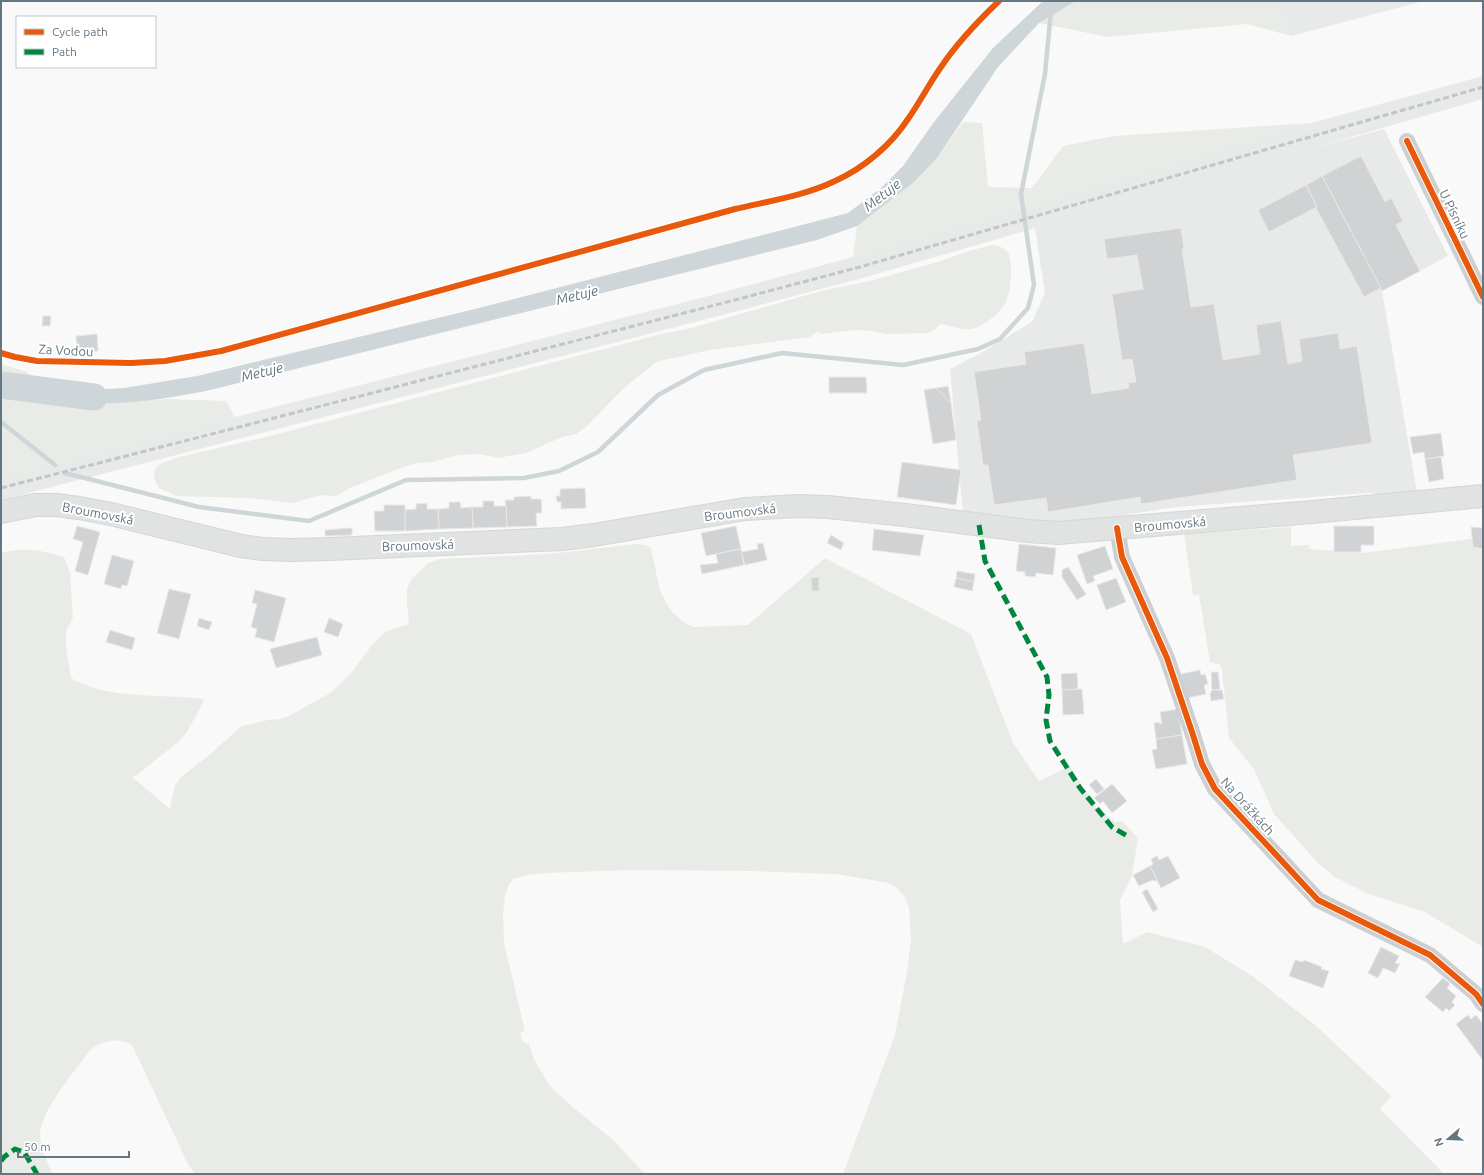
<svg xmlns="http://www.w3.org/2000/svg" width="1484" height="1175" font-family="Ubuntu,sans-serif">
<style>
.built{fill:#e8e9e9}
.green{fill:#e8ebe6}
.water{fill:#ced6d9}
.lines{fill:none;stroke-linecap:round;stroke-linejoin:round}
.stream{stroke:#ced6d9;stroke-width:4.5}
.river{stroke:#ced6d9;stroke-width:27}
.building{fill:#d0d2d3;stroke:#e8e8e8}
.secondary-casing{stroke:#d5d6d7;stroke-width:24}
.street{stroke:#cecfd0;stroke-width:16}
.secondary{stroke:#e1e2e2;stroke-width:22}
.rail{stroke:#c3c5c6;stroke-width:3;stroke-dasharray:6 3;stroke-linecap:butt}
.quiet{stroke:#00873e;stroke-width:5;stroke-dasharray:10 5;stroke-linecap:butt}
.cycleway-casing{stroke:#fff;stroke-width:8}
.cycleway{stroke:#e8590c;stroke-width:6}
.labels{text-anchor:middle;dominant-baseline:central;stroke-width:4;stroke-linejoin:round;paint-order:stroke}
.street-label{font-size:13px;fill:#657683;stroke:#fff}
.water-label{font-size:14px;font-style:italic;fill:#60757c;stroke:#fff}
</style>
<rect width="100%" height="100%" fill="#f9f9f9"/>
<g class="built">
<polygon points="1275,1 1424,1 1291,36"/>
<polygon points="1483,76 1483,99 1306,150 1384,129 1448,256 1382,291 1418,498 1370,493 1177,507 1052,526 963,514 950,369 979,354 1032,322 1045,293 1035,228 859,279 734,312 1,500 1,477 728,291 853,257 1311,123"/>
</g>
<g class="green">
<polygon points="1076,1 1275,1 1291,36 1247,24 1108,37 1039,23"/>
<polygon points="963,122 982,123 988,187 1032,188 1063,146 1114,136 1311,123 853,257 857,226 913,183 937,158"/>
<path d="M992 245C999 246 1007 248 1009 255 1013 266 1011 291 1006 301 1002 312 982 328 971 329 961 330 950 325 940 324L935 330 928 333 886 334 872 331 855 330 821 334 817 332 810 337 710 350 664 360 655 363 635 379 621 391 585 428 576 434 562 437 526 453 498 458 480 454 458 455 433 462 417 463 398 469 350 488 336 496 320 495 293 503 249 498 176 496 159 488 155 481 154 475 155 469 160 464 175 458 266 437 662 334 691 328 825 290 870 281 941 261 969 251Z"/>
<polygon points="1,364 24,371 58,392 78,400 106,403 166,399 226,401 235,417 1,477"/>
<polygon points="1291,527 1291,546 1309,545 1309,549 1363,553 1471,539 1483,540 1483,947 1425,912 1369,894 1335,877 1319,864 1274,814 1254,769 1229,738 1222,670 1219,664 1210,662 1199,594 1193,595 1184,534"/>
<path d="M636 544 646 545 651 548 660 591 671 611 683 622 694 627 748 625 825 558 971 634 1013 743 1039 781 1070 766 1096 808 1115 822 1122 821 1138 838 1132 876 1120 900 1123 944 1147 932 1205 947 1252 976 1315 1025 1391 1096 1380 1109 1444 1174H843L895 1035 907 972 911 939 909 907 904 896 897 888 889 883 837 874 751 871 630 870 545 873 527 875 513 879 508 886 505 896 503 914 504 943 525 1031 520 1033 522 1041 529 1044 534 1059 549 1085 570 1105 612 1139 645 1174H195L188 1164 132 1045C117 1037 103 1040 90 1050 76 1070 39 1112 40 1136 41 1150 47 1162 53 1174H1V553C22 547 43 550 64 557L70 573 73 617 66 631V647L71 678C107 700 164 694 205 699L187 732 178 742 137 775 132 777 170 809 175 785 181 777 208 756 242 726 268 720 281 719 291 715 332 692 352 672 372 645 385 632 409 624 407 601V589L411 580 428 563 440 559 549 554Z"/>
</g>
<path class="water" d="M1043 1H1076L1039 23 998 67 937 158 913 183 857 226 817 240 206 391C169 398 115 408 78 400 71 398 64 395 58 392L124 388 197 376 479 308 848 213 881 188 903 166 934 122 993 48Z"/>
<g class="lines">
<g class="stream">
<polyline points="1,422 55,465"/>
<polyline points="65,473 199,507 309,521 406,480 524,478 559,471 598,452 658,395 704,370 782,353 903,365 978,349 1000,339 1028,308 1034,285 1021,194 1045,74 1051,11"/>
</g>
<polyline class="river" points="1,385 94,397"/>
</g>
<g class="building">
<polygon points="1361,156 1385,202 1391,198 1403,221 1396,225 1420,271 1382,291 1322,176"/>
<polygon points="1322,176 1381,288 1364,297 1316,208 1317,207 1306,185"/>
<polygon points="1306,185 1317,207 1269,232 1258,210"/>
<polygon points="1181,228 1184,248 1182,249 1191,307 1214,304 1223,360 1260,354 1256,325 1281,321 1288,364 1302,361 1299,339 1338,333 1340,349 1357,346 1372,443 1293,455 1297,480 1141,504 1140,497 1048,512 1046,498 994,505 988,465 983,465 977,421 981,420 974,372 1026,364 1024,352 1084,343 1092,394 1129,388 1128,383 1136,382 1132,359 1122,360 1112,294 1143,289 1137,255 1107,259 1104,239"/>
<polygon points="43,316 51,316 50,326 42,326"/>
<polygon points="97,334 98,351 77,353 76,336"/>
<polygon points="829,377 866,377 867,393 829,393"/>
<polygon points="948,386 951,403 936,388"/>
<polygon points="936,388 951,403 956,440 933,444 924,390"/>
<polygon points="1441,433 1444,456 1425,459 1424,452 1413,454 1410,437"/>
<polygon points="1441,457 1444,479 1429,482 1425,459"/>
<polygon points="902,462 961,470 956,505 897,497"/>
<polygon points="585,488 586,508 561,509 561,502 557,502 556,496 560,496 560,489"/>
<polygon points="531,496 531,499 541,499 542,513 536,513 537,526 507,527 505,500 514,500 514,497"/>
<polygon points="483,501 494,501 494,506 506,506 507,527 473,528 472,507 483,507"/>
<polygon points="449,502 460,502 461,508 472,507 473,528 439,529 438,509 449,508"/>
<polygon points="427,503 427,509 438,509 439,529 405,531 404,510 416,509 416,504"/>
<polygon points="384,505 405,505 405,531 375,531 374,511 384,511"/>
<polygon points="77,526 100,532 88,575 75,571 83,542 73,539"/>
<polygon points="736,526 741,549 706,556 701,533"/>
<polygon points="1334,526 1374,526 1374,545 1361,545 1361,552 1334,552"/>
<polygon points="1471,527 1483,528 1483,549 1473,547"/>
<polygon points="352,528 352,535 325,536 325,530"/>
<polygon points="874,529 924,535 920,556 872,550"/>
<polygon points="831,535 844,543 841,550 827,543"/>
<polygon points="763,543 767,560 745,565 741,552 758,549 757,544"/>
<polygon points="1019,544 1056,548 1053,575 1036,573 1035,577 1025,576 1025,572 1016,571"/>
<polygon points="1105,546 1113,569 1093,576 1095,581 1087,584 1077,555"/>
<polygon points="741,549 744,565 702,574 700,565 718,563 716,554"/>
<polygon points="112,555 134,561 127,586 122,585 121,589 104,584"/>
<polygon points="1068,567 1086,594 1077,600 1062,577 1062,570"/>
<polygon points="957,571 975,574 974,582 956,578"/>
<polygon points="819,577 819,591 812,591 811,578"/>
<polygon points="956,578 974,582 972,591 954,587"/>
<polygon points="1116,578 1126,602 1106,610 1097,585"/>
<polygon points="169,589 191,594 179,639 157,633"/>
<polygon points="255,590 286,598 274,642 255,637 257,629 251,627 257,604 252,603"/>
<polygon points="199,618 212,622 209,630 197,626"/>
<polygon points="329,618 343,624 338,637 324,632"/>
<polygon points="110,630 135,638 132,650 106,642"/>
<polygon points="317,637 322,655 276,668 270,649"/>
<polygon points="1200,670 1201,675 1205,674 1208,684 1204,685 1206,694 1187,698 1181,674"/>
<polygon points="1211,672 1218,672 1220,689 1212,690"/>
<polygon points="1077,673 1078,689 1062,690 1061,674"/>
<polygon points="1082,689 1084,714 1063,715 1062,690"/>
<polygon points="1212,690 1222,690 1224,699 1211,701 1210,694"/>
<polygon points="1178,709 1182,735 1156,739 1154,723 1159,722 1160,724 1162,724 1160,712"/>
<polygon points="1182,735 1187,764 1156,769 1152,750 1157,749 1156,739"/>
<polygon points="1096,779 1104,789 1097,794 1089,785"/>
<polygon points="1112,784 1127,801 1112,813 1103,801 1100,804 1094,798"/>
<polygon points="1157,856 1159,860 1168,856 1180,878 1161,888 1150,866 1153,864 1151,859"/>
<polygon points="1150,866 1157,880 1155,881 1153,880 1139,886 1133,875"/>
<polygon points="1147,889 1158,909 1153,912 1142,892"/>
<polygon points="1381,947 1399,956 1395,963 1398,964 1400,963 1395,973 1383,968 1378,978 1368,973"/>
<polygon points="1295,960 1303,962 1304,960 1322,967 1321,969 1329,971 1323,988 1289,976"/>
<polygon points="1443,978 1450,984 1447,988 1456,996 1452,1002 1455,1005 1449,1011 1446,1008 1443,1012 1425,997"/>
<polygon points="1468,1015 1471,1019 1476,1015 1483,1024 1482,1059 1456,1024"/>
</g>
<g class="lines">
<g class="secondary-casing">
<polyline id="secondary" points="1,512 35,505 56,505 79,508 111,514 241,546 263,549 291,550 330,549 562,539 594,535 745,509 798,506 828,507 905,515 1028,531 1058,533 1312,512 1483,496"/>
</g>
<g class="street">
<polyline points="1407,141 1483,297"/>
<polyline points="1117,528 1122,557 1167,658 1193,735 1202,764 1215,789 1318,900 1430,955 1476,994 1483,1004"/>
</g>
<use href="#secondary" class="secondary"/>
<polyline class="rail" points="1,488 731,301 856,268 1483,87"/>
<g class="quiet">
<polyline points="979,525 985,561 1047,677 1049,695 1046,720 1050,741 1080,788 1112,827 1129,837"/>
<polyline points="1,1161 4,1157 15,1149 24,1152 37,1174"/>
</g>
<g class="cycleway-casing">
<g id="cycleway">
<polyline points="1407,141 1483,297"/>
<path d="M1 353 15 357 37 361 131 363 165 361 221 351 735 209C769 201 804 196 835 181 864 168 891 145 908 119 920 102 929 84 941 67 957 43 978 21 999 1"/>
<polyline points="1117,528 1122,557 1167,658 1193,735 1202,764 1215,789 1318,900 1430,955 1476,994 1483,1004"/>
</g>
</g>
<use href="#cycleway" class="cycleway"/>
</g>
<g class="labels">
<g class="street-label">
<text transform="translate(1455 214) rotate(64)">U Písníku</text>
<text transform="translate(66 350) rotate(3)">Za Vodou</text>
<text transform="translate(740 512) rotate(-7)">Broumovská</text>
<text transform="translate(98 513) rotate(11)">Broumovská</text>
<text transform="translate(1170 524) rotate(-5)">Broumovská</text>
<text transform="translate(418 545) rotate(-2)">Broumovská</text>
<text transform="translate(1248 806) rotate(48)">Na Drážkách</text>
</g>
<g class="water-label">
<text transform="translate(882 195) rotate(-38)">Metuje</text>
<text transform="translate(577 295) rotate(-14)">Metuje</text>
<text transform="translate(262 372) rotate(-14)">Metuje</text>
</g>
</g>
<rect width="1484" height="1175" fill="none" stroke="#657683" stroke-width="4"/>
<rect x="16" y="16" width="140" height="52" fill="#ffffff" stroke="#c1c8cd"/>
<rect x="24" y="29" width="20" height="6" fill="#e8590c" stroke="#c1c8cd"/>
<text x="52" y="36" font-size="12" fill="#657683">Cycle path</text>
<rect x="24" y="49" width="20" height="6" fill="#00873e" stroke="#c1c8cd"/>
<text x="52" y="56" font-size="12" fill="#657683">Path</text>
<g transform="translate(1448 1139) rotate(251)" stroke="#ffffff" stroke-width="3" paint-order="stroke">
<path d="M0-3L7 15L0 10L-7 15Z" fill="#657683"/>
<text y="-6" font-size="11" font-weight="bold" text-anchor="middle" fill="#657683">N</text>
</g>
<path d="M18 1151v6h111v-6" fill="none" stroke="#657683" stroke-width="2"/>
<text x="24" y="1151" font-size="12" fill="#657683" stroke="#ffffff" stroke-width="3" paint-order="stroke">50 m</text>
</svg>
